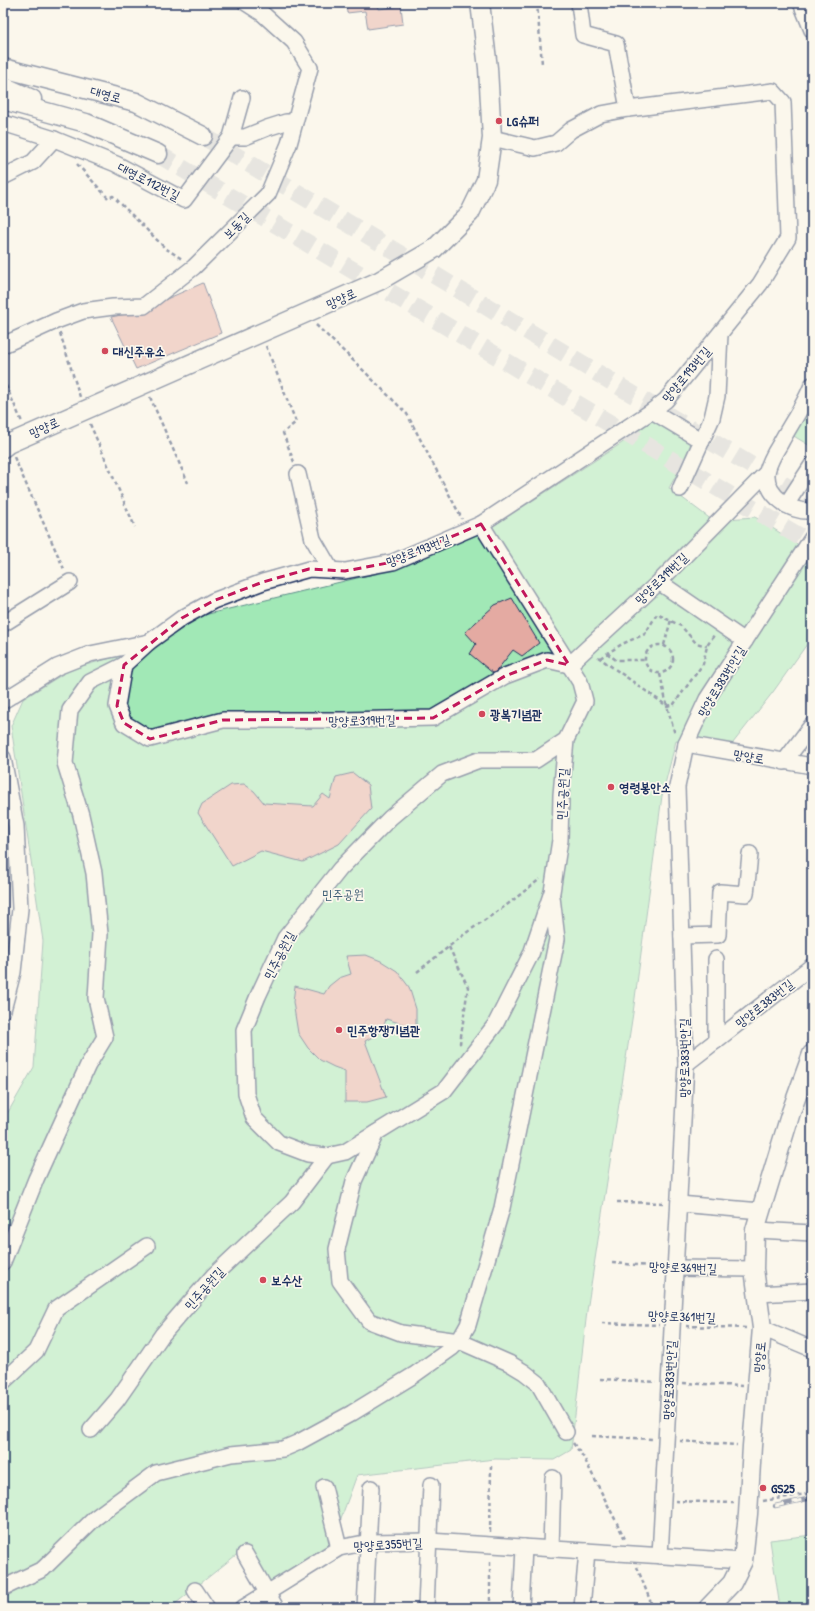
<svg xmlns="http://www.w3.org/2000/svg" width="815" height="1611" font-family="'Patrick Hand','Poor Story',sans-serif">
<style>
.green{fill:#a1e8b6;stroke:#5e8c8a}
.building{fill:#e4aaa2;stroke:#1b2f5e}
.lines{fill:none;stroke-linecap:round;stroke-linejoin:round}
.major-tunnel{stroke:#cecfd0;stroke-width:18;stroke-dasharray:18 9;stroke-linecap:butt}
.minor-casing{stroke:#1b2f5e;stroke-width:18}
.major-casing{stroke:#1b2f5e;stroke-width:21}
.path{stroke:#1b2f5e;stroke-width:2.5;stroke-dasharray:4 3;stroke-linecap:butt}
.minor{stroke:#fbf7ec;stroke-width:15}
.major{stroke:#fbf7ec;stroke-width:18}
.rail-casing{stroke:#1b2f5e;stroke-width:4.5}
.rail{stroke:#fbf7ec;stroke-width:3;stroke-dasharray:9;stroke-linecap:butt}
.marked{fill:none;stroke:#c2185b;stroke-width:3;stroke-dasharray:8 5;stroke-linejoin:round}
.poi-dot{fill:#d1495b;stroke:#fbf7ec;stroke-width:1.5}
.labels{text-anchor:middle;dominant-baseline:central;stroke-width:3.5;stroke-linejoin:round;paint-order:stroke}
.street-label{font-size:13px;fill:#1b2f5e;stroke:#fbf7ec}
.poi-label{font-size:13px;font-weight:bold;fill:#1b2f5e;stroke:#fbf7ec;text-anchor:start}
.park-label{font-size:13px;fill:#3c5d74;stroke:#fbf7ec}
</style>
<rect width="100%" height="100%" fill="#fbf7ec"/>
<filter id="ink" filterUnits="userSpaceOnUse"><feTurbulence type="fractalNoise" baseFrequency=".025" numOctaves="2"/><feDisplacementMap in="SourceGraphic" scale="8" xChannelSelector="R" yChannelSelector="G"/><feConvolveMatrix kernelMatrix="1 2 1 2 8 2 1 2 1" color-interpolation-filters="sRGB"/></filter>
<g filter="url(#ink)">
<g class="green">
<polygon points="812,397 812,447 792,435"/>
<polygon points="654,419 693,445 669,488 712,520 755,517 796,543 812,561 812,637 773,692 729,748 676,741 662,796 633,1013 587,1311 571,1450 554,1460 495,1459 357,1475 330,1548 270,1587 246,1547 170,1608 3,1608 3,1121 34,1067 43,941 11,726 23,699 71,669 155,646 204,615 394,569 490,528 622,443"/>
<polygon points="812,1535 812,1608 780,1608 770,1540"/>
</g>
<g class="building">
<polygon points="346,3 378,3 379,9 401,6 403,24 368,29 365,11 347,13"/>
<polygon points="203,283 221,333 136,369 111,317 137,312"/>
<polygon points="512,598 539,643 522,656 513,650 494,674 470,654 476,644 465,632 495,605"/>
<polygon points="353,773 368,785 371,809 339,844 303,862 261,851 232,866 198,813 202,804 231,785 244,784 254,791 264,803 313,806 323,794 330,799 336,777"/>
<polygon points="366,955 381,961 397,971 409,987 416,1009 416,1028 386,1019 384,1026 378,1034 365,1041 386,1097 367,1102 345,1102 345,1071 334,1067 320,1060 308,1048 298,1033 293,1002 295,986 324,994 329,986 339,978 351,974 346,956"/>
</g>
<g class="lines">
<g class="major-tunnel">
<polyline points="203,136 812,502"/>
<polyline points="158,154 812,544"/>
</g>
<g class="minor-casing">
<g id="minor">
<polyline points="579,3 583,35 616,44 628,109"/>
<polyline points="801,3 812,30"/>
<polyline points="3,123 54,139 116,164 184,200 231,137 242,98"/>
<polyline points="231,137 245,137 267,128 286,122 295,122"/>
<polyline points="492,138 535,148 556,143 571,130 601,114 628,109 773,91 783,102 788,238 760,284 666,400 652,411 481,524 393,562 345,571 309,569 263,582 213,601 182,618 149,642 124,665 117,706 124,723 150,739 223,720 343,720 433,718 505,676 547,660 569,665 659,582 767,472"/>
<polyline points="3,177 33,162 54,139"/>
<polyline points="3,345 56,321 83,311 113,307 144,306 194,267 268,194 289,144 310,68 294,42 263,14 246,3"/>
<path d="M812 385C805 404 790 425 780 444 775 452 769 462 767 472 766 484 772 494 781 501 789 508 801 512 812 511"/>
<polyline points="652,411 702,441"/>
<polyline points="298,474 313,539 331,570"/>
<polyline points="680,489 712,418 717,396 720,334"/>
<polyline points="786,505 812,465"/>
<polyline points="481,524 580,682 585,701 566,740 536,760 479,760 442,774 390,818 340,869 285,938 258,996 244,1030 246,1094 254,1118 279,1143 308,1154 327,1156 345,1152 444,1091 495,1025 531,954 552,892 560,840 561,795 566,740"/>
<polyline points="659,582 745,641"/>
<polyline points="3,624 70,582"/>
<polyline points="3,701 57,667 90,654 149,642"/>
<polyline points="686,744 812,766"/>
<polyline points="3,758 16,826 20,909 13,972 3,1010"/>
<polyline points="784,762 812,725"/>
<polyline points="682,936 718,935 720,892 746,894 750,854"/>
<polyline points="716,959 716,1041"/>
<polyline points="686,1064 812,966"/>
<polyline points="376,1133 354,1181 337,1249 340,1281 369,1321 401,1333 459,1341 509,1363 524,1372 538,1383 566,1432"/>
<polyline points="679,1204 761,1211"/>
<polyline points="755,1230 812,1233"/>
<polyline points="3,1262 36,1179 88,1065 105,1037 96,998 100,934 94,873 81,815 65,763 70,710 90,682 124,665"/>
<polyline points="675,1268 754,1269"/>
<polyline points="758,1294 812,1291"/>
<polyline points="762,1328 812,1349"/>
<polyline points="3,1382 36,1351 56,1309 147,1246"/>
<polyline points="91,1430 117,1400 162,1335 214,1275 292,1202 327,1156"/>
<polyline points="324,1487 339,1548"/>
<polyline points="551,1549 553,1478"/>
<polyline points="245,1554 276,1608"/>
<polyline points="660,1556 686,1064 677,787 686,744 707,699 812,538"/>
<polyline points="3,1588 43,1569 95,1518 156,1473 231,1454 283,1449 297,1443 352,1413 414,1375 452,1348 459,1341 468,1325 502,1208 557,939 552,897"/>
<polyline points="195,1590 207,1608"/>
<polyline points="243,1608 339,1548 369,1542 429,1541 743,1561"/>
<polyline points="365,1608 371,1488"/>
<polyline points="426,1608 431,1485"/>
<polyline points="521,1608 524,1547"/>
<polyline points="582,1608 587,1551"/>
</g>
</g>
<g class="major-casing">
<g id="major">
<polyline points="3,68 136,102 203,136"/>
<polyline points="3,86 32,99"/>
<polyline points="3,100 86,123 158,154"/>
<polyline points="3,448 8,444 379,281 434,249 470,213 486,180 492,138 488,68 480,3"/>
<polyline points="708,1608 732,1583 743,1561 748,1514 752,1446 762,1328 754,1269 755,1230 791,1112 812,1054"/>
</g>
</g>
<g class="path">
<polyline points="537,3 542,64"/>
<polyline points="77,164 108,198 113,196 165,248 182,259"/>
<polyline points="316,325 356,363 407,414 462,519"/>
<polyline points="60,333 80,397"/>
<polyline points="266,346 296,422 283,433 294,462"/>
<polyline points="3,379 22,422"/>
<polyline points="150,397 188,483"/>
<polyline points="90,424 135,527"/>
<polyline points="14,457 64,569"/>
<circle cx="659" cy="659" r="14"/>
<polyline points="664,645 671,620"/>
<polyline points="607,653 616,660 645,660"/>
<polyline points="598,657 667,706 674,704 703,664 707,646 714,635"/>
<polyline points="600,658 622,644 645,634 657,614 681,626 696,643 707,646"/>
<polyline points="660,674 667,706 674,731 676,734"/>
<polyline points="449,947 468,987 460,1043 462,1045"/>
<polyline points="417,972 466,933 508,904 540,879"/>
<polyline points="617,1202 666,1203"/>
<polyline points="612,1263 663,1267"/>
<polyline points="602,1323 659,1325"/>
<polyline points="686,1326 747,1328"/>
<polyline points="600,1379 656,1382"/>
<polyline points="683,1383 742,1386"/>
<polyline points="592,1436 653,1439"/>
<polyline points="680,1441 737,1445"/>
<polyline points="573,1443 584,1458 626,1541"/>
<polyline points="675,1501 734,1503"/>
<polyline points="763,1501 812,1493"/>
<polyline points="490,1532 491,1466"/>
<polyline points="637,1567 653,1608"/>
<polyline points="490,1608 490,1559"/>
</g>
<use href="#minor" class="minor"/>
<use href="#major" class="major"/>
<g class="rail-casing">
<polyline id="rail" points="775,1506 812,1498"/>
</g>
<use href="#rail" class="rail"/>
</g>
</g>
<path d="M0 0H815V1611H0ZM481 524 569 665 547 660 505 676 433 718 223 720 150 739 124 723 117 706 124 665 182 618 213 601 263 582 309 569 345 571 393 562Z" fill="#fbf7ec" fill-opacity=".55" fill-rule="evenodd"/>
<path class="marked" d="M481 524 569 665 547 660 505 676 433 718 223 720 150 739 124 723 117 706 124 665 182 618 213 601 263 582 309 569 345 571 393 562Z"/>
<g class="poi-dot">
<circle cx="499" cy="121" r="4"/>
<circle cx="105" cy="351" r="4"/>
<circle cx="482" cy="714" r="4"/>
<circle cx="611" cy="787" r="4"/>
<circle cx="339" cy="1030" r="4"/>
<circle cx="263" cy="1280" r="4"/>
<circle cx="763" cy="1488" r="4"/>
</g>
<g class="labels">
<g class="street-label">
<text transform="translate(106 94) rotate(15)">대영로</text>
<text transform="translate(149 181) rotate(27)">대영로112번길</text>
<text transform="translate(236 225) rotate(-45)">보동길</text>
<text transform="translate(341 298) rotate(-24)">망양로</text>
<text transform="translate(686 374) rotate(-50)">망양로193번길</text>
<text transform="translate(44 427) rotate(-24)">망양로</text>
<text transform="translate(418 550) rotate(-21)">망양로193번길</text>
<text transform="translate(661 578) rotate(-44)">망양로319번길</text>
<text transform="translate(721 681) rotate(-59)">망양로383번안길</text>
<text transform="translate(362 720) rotate(-1)">망양로319번길</text>
<text transform="translate(749 756) rotate(10)">망양로</text>
<text transform="translate(562 794) rotate(-87)">민주공원길</text>
<text transform="translate(279 955) rotate(-62)">민주공원길</text>
<text transform="translate(764 1003) rotate(-38)">망양로383번길</text>
<text transform="translate(684 1058) rotate(-90)">망양로383번안길</text>
<text transform="translate(683 1267) rotate(2)">망양로369번길</text>
<text transform="translate(204 1288) rotate(-48)">민주공원길</text>
<text transform="translate(682 1316) rotate(2)">망양로361번길</text>
<text transform="translate(759 1357) rotate(-85)">망양로</text>
<text transform="translate(669 1380) rotate(-87)">망양로383번안길</text>
<text transform="translate(388 1544) rotate(-3)">망양로355번길</text>
</g>
<g class="poi-label">
<text x="507" y="121">LG슈퍼</text>
<text x="113" y="351">대신주유소</text>
<text x="490" y="714">광복기념관</text>
<text x="619" y="787">영령봉안소</text>
<text x="347" y="1030">민주항쟁기념관</text>
<text x="271" y="1280">보수산</text>
<text x="771" y="1488">GS25</text>
</g>
<g class="park-label">
<text x="343" y="894">민주공원</text>
</g>
</g>
<rect width="815" height="1611" fill="none" stroke="#fbf7ec" stroke-width="16"/>
<rect x="8" y="8" width="799" height="1595" fill="none" stroke="#1b2f5e" stroke-width="1.5" filter="url(#ink)"/>
</svg>
